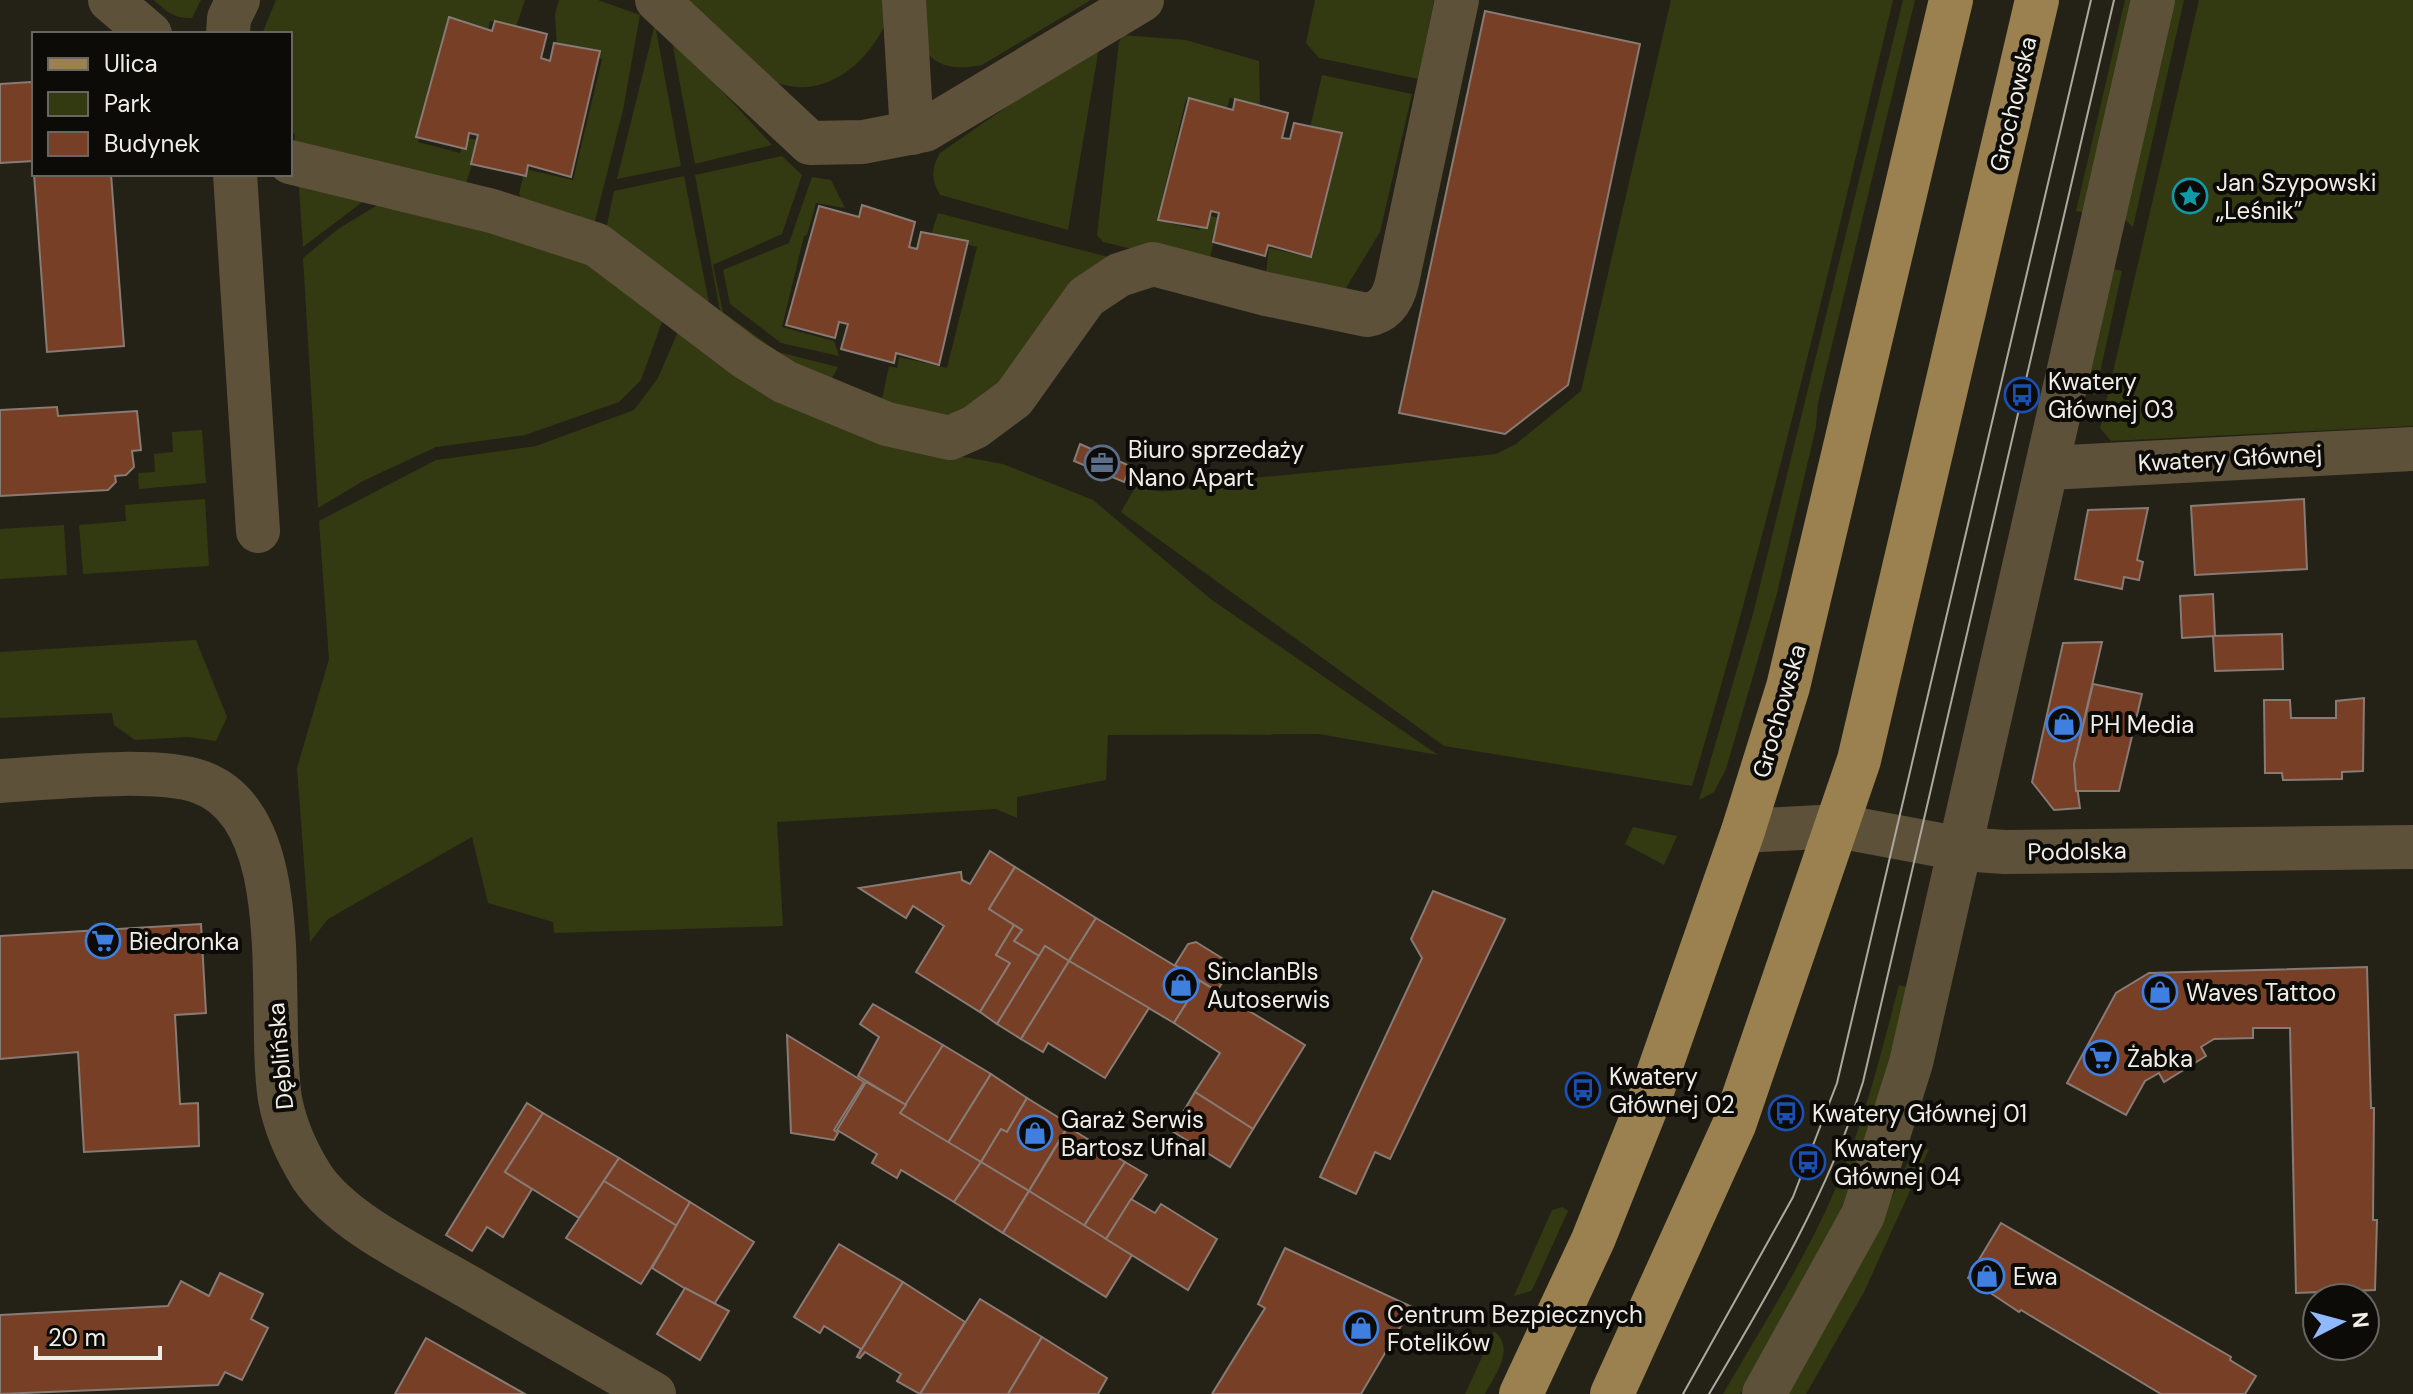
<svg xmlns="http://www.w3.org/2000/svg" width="2413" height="1394" font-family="'DM Sans',sans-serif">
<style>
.green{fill:#333911}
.building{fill:#773f25;stroke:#887a74;stroke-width:2}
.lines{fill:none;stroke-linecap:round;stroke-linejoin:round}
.minor{stroke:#5e513a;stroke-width:44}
.major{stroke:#9b8050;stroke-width:44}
.tram{stroke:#aba9a0;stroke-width:2}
.labels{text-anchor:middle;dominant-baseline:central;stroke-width:8;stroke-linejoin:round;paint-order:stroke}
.street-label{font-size:24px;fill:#f0eee7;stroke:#0c0b07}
.poi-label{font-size:24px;fill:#f0eee7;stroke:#0c0b07;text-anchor:start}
</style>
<rect width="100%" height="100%" fill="#242217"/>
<g class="green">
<path d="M154 0H201L192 18C174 19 167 12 154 0Z"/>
<polygon points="276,0 525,0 516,27 490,21 488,31 447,21 418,142 460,153 464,137 480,141 466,183 294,147 295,134 290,132 290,34 262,34"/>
<polygon points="559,0 598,0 640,15 623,110 595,221 587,224 523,201 519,194 525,169 573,180 602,59 557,48 555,14"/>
<path d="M681 0H893C883 51 829 106 773 81 754 73 700 17 681 0Z"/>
<path d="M908 0H1091L982 65C925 76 921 46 908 0Z"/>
<polygon points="1315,0 1434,0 1418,79 1319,58 1306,43"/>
<path d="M1671 0H1893C1831 263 1769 527 1692 786L1444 746 1121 512 1136 486C1169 499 1198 484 1232 480 1320 472 1408 463 1496 454L1516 444 1581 391Z"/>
<polygon points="1903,0 1915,0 1818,403 1816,427 1776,597 1726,769 1714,792 1699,800 1753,614"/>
<polygon points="2125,0 2135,0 2086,213 2076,211"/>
<polygon points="2172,0 2184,0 2133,227 2123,218"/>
<polygon points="2199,0 2413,0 2413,426 2111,441 2100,428"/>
<polygon points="655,24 681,166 617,179"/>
<polygon points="1123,35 1186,40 1259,61 1260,106 1230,98 1227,108 1186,99 1157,220 1199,230 1204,214 1219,218 1208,267 1103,242 1097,235 1119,42"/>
<polygon points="671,36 772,145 695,164"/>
<path d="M1100 42 1068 230 940 195C931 179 931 169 940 153Z"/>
<polygon points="1322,75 1412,94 1380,232 1338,301 1265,282 1269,248 1312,258 1342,137 1310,128"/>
<polygon points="782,156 802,175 782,234 713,265 723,312 778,352 838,367 830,382 722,322 695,175"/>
<polygon points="298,174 373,194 303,247"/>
<polygon points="684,176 711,313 605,234 614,191"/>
<polygon points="812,177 831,180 845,208 816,203 807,235 804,236 782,327 834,341 839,356 781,343 730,304 723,270 789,243"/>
<polygon points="389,198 531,230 666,311 641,380 619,402 525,435 436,447 363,481 318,508 303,258 338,229"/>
<polygon points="938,213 1120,260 1026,365 945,424 882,399 889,366 897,368 899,357 947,368 977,247 931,235"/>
<polygon points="2110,268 2122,271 2095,396 2087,385"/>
<polygon points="683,320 898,445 1003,464 1093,500 1212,600 1438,755 1319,734 1108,735 1106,780 1017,797 1017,818 996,809 777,822 783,926 554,933 553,922 488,903 472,837 328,919 310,942 297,768 329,659 319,521 436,460 536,446 634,410 658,378"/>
<polygon points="202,430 206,483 139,489 138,473 155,472 154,454 173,452 172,432"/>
<polygon points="205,499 209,566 83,574 79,525 126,521 125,505"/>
<polygon points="64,525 67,575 0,579 0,529"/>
<polygon points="196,640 227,717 216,741 188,737 135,740 114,725 112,713 0,718 0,652"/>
<polygon points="1633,827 1677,836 1664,865 1625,844"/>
<path d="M1899 985 1910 988 1858 1179 1813 1268 1740 1394H1723C1764 1323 1809 1254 1840 1178 1866 1115 1882 1050 1899 985Z"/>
<polygon points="1929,1149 1864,1292 1806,1394 1785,1394 1880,1224 1913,1151"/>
<polygon points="1563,1207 1568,1211 1534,1286 1531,1291 1514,1296 1552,1210"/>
<path d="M1494 1331C1516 1348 1495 1375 1485 1394H1465Z"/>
</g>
<g class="building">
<polygon points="1485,11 1640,44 1568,385 1505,434 1399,413"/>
<polygon points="449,17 492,31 495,21 547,34 541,58 550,61 554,43 600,51 571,177 528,165 526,176 471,164 478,135 469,133 466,149 416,137"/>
<polygon points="31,82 34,86 34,168 34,161 0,163 0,84"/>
<polygon points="1189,98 1233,110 1235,99 1288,113 1282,138 1290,139 1294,123 1342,133 1311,257 1268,245 1265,256 1213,242 1219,213 1211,211 1207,228 1158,220"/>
<polygon points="34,174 111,174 124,346 47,352"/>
<polygon points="862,205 915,222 909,247 917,249 921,232 968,241 939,365 896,353 894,363 841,349 848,324 839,322 835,338 786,325 819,206 859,217"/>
<polygon points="57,407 58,416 137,411 141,450 132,451 134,467 126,475 115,476 116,482 108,490 0,496 0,410"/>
<polygon points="1080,444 1130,466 1124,482 1074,461"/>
<polygon points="2304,499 2307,569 2195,575 2191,506"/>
<polygon points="2148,508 2137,560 2143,562 2139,580 2124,577 2122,589 2075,579 2088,510"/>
<polygon points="2213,594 2215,636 2182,638 2180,596"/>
<polygon points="2282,634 2283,669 2215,671 2213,636"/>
<polygon points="2102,642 2074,764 2080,808 2054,810 2032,782 2063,643"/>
<polygon points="2093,684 2142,694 2119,791 2076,791 2074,764"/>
<polygon points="2364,698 2363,771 2342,772 2342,779 2283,780 2282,773 2265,773 2264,700 2290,700 2291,718 2336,718 2336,701"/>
<polygon points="990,851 1015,867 989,909 1015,924 996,955 1010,963 980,1012 916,972 944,926 913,906 906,918 859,888 961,872 962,880 970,884"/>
<polygon points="1015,867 1096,918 1069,961 1045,946 1039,956 1014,941 1022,930 989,909"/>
<polygon points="1433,891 1505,919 1390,1159 1375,1152 1356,1194 1320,1177 1422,958 1411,939"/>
<polygon points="1096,918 1200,981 1174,1023 1069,961"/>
<polygon points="201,924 206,1013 175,1015 180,1104 198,1103 199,1146 84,1152 78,1052 0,1059 0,936"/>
<polygon points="1014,925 1022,930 1014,941 1039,956 997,1024 980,1012 1010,963 996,955"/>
<polygon points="1196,942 1233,965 1217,991 1175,965 1188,944"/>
<polygon points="1045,946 1069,961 1021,1039 997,1024"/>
<polygon points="1069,961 1149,1008 1105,1078 1048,1043 1043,1052 1021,1039"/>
<polygon points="2367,967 2371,1108 2374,1108 2373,1220 2377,1220 2375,1290 2296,1293 2290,1028 2253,1028 2253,1038 2214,1039 2201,1047 2206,1056 2164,1082 2159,1073 2145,1081 2126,1115 2067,1083 2116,993 2149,973"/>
<polygon points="1200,981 1305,1045 1253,1129 1195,1092 1220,1053 1174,1023"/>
<polygon points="873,1004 943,1045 906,1105 858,1076 879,1037 860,1024"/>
<polygon points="787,1035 864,1082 834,1130 838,1133 834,1140 791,1133"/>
<polygon points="943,1045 991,1074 948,1143 900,1113"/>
<polygon points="991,1074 1027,1098 1007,1132 1001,1129 981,1162 948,1143"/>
<polygon points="866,1082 906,1105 900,1113 981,1162 954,1202 901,1170 897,1178 872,1163 877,1154 837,1130"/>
<polygon points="1195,1092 1253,1129 1230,1167 1172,1131"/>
<polygon points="1027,1098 1069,1124 1029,1191 981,1162 1001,1129 1007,1132"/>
<polygon points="527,1103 543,1113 505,1172 532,1189 503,1237 487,1227 472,1251 446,1235"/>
<polygon points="543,1113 619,1158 579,1218 505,1172"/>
<polygon points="1068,1127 1125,1162 1084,1226 1029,1191"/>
<polygon points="619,1158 690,1202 677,1226 604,1181"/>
<polygon points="981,1162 1029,1191 1003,1233 954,1202"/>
<polygon points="1125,1162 1147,1175 1106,1239 1084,1226"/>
<polygon points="604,1181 677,1226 641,1284 566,1238"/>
<polygon points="1029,1191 1132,1255 1106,1297 1003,1233"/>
<polygon points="1131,1199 1155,1213 1161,1204 1217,1239 1188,1290 1106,1239"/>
<polygon points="690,1202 754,1242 713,1306 652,1268"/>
<polygon points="2001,1223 2231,1357 2230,1360 2256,1376 2245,1394 2161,1394 2021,1310 2019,1312 1968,1278"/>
<polygon points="839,1244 903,1282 857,1357 861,1349 824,1326 820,1333 794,1317"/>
<polygon points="1285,1248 1412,1307 1361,1394 1212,1394 1265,1308 1258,1304"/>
<polygon points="220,1273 263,1294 251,1319 268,1328 242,1380 225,1372 218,1385 0,1394 0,1315 168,1306 181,1281 209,1296"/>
<polygon points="903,1282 965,1322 920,1394 897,1381 901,1374 865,1352 860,1358 857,1357"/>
<polygon points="685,1288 729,1311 700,1360 657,1334"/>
<polygon points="980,1299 1042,1337 1008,1394 920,1394"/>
<polygon points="1042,1337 1107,1378 1098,1394 1008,1394"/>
<polygon points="426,1338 525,1394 395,1394"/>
</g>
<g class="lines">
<g class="minor">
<polyline points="110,0 150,34"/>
<polyline points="657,0 810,143 863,142 925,130 1142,0"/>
<polyline points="904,0 912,133"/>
<polyline points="228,34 229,18 238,0"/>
<path d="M290 162 492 211 597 245 745 357 785 382 887 424 950 438 975 427 1014 398 1086 297 1119 275 1153 264 1266 294 1367 315C1385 312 1393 299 1397 282L1457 0"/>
<polyline points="235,174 258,531"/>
<polyline points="2048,468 2413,449"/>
<path d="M0 781C50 778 155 766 200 782 300 817 266 1012 280 1099 285 1126 297 1153 312 1177 343 1223 417 1257 465 1285 528 1321 591 1358 654 1394"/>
<polyline points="1743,831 1838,826 1961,849 2005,852 2413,847"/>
<polyline points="1764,1394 1863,1215 1911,1063 2153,0"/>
</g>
<g class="major">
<polyline points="1521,1394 1593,1240 1649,1100 1743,831 1788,687 1951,0"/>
<polyline points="1612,1394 1734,1125 1859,760 2037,0"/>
</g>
<g class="tram">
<polyline points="1683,1394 1793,1197 1837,1083 2091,0"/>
<path d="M1709 1394C1769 1293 1828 1194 1863 1082L2114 0"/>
</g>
</g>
<defs>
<g id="sight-ring" transform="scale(1.8)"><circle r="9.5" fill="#0c0b07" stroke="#0f9aa8" stroke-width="1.5"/><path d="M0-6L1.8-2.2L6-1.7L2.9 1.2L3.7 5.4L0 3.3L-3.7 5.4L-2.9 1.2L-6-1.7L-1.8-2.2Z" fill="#0f9aa8"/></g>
<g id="bus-ring" transform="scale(1.8)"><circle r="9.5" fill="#0c0b07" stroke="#1a4fb4" stroke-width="1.5"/><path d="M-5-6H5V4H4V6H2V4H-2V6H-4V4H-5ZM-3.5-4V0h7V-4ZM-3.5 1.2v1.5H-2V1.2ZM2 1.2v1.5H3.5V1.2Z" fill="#1a4fb4"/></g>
<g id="office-ring" transform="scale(1.8)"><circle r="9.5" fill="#0c0b07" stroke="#5c6f8a" stroke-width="1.5"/><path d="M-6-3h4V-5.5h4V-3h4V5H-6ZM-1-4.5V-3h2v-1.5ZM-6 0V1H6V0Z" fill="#5c6f8a"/></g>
<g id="shop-ring" transform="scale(1.8)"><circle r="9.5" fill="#0c0b07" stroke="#3f7fe0" stroke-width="1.5"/><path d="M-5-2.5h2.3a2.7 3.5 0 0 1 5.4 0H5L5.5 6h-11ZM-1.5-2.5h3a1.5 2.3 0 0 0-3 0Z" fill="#3f7fe0"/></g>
<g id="supermarket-ring" transform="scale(1.8)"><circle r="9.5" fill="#0c0b07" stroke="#3f7fe0" stroke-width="1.5"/><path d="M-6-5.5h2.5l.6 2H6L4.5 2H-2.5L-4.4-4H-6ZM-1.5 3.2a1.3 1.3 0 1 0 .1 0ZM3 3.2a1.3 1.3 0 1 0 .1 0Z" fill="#3f7fe0"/></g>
</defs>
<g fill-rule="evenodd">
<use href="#sight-ring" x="2190" y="196"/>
<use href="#bus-ring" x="2022" y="395"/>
<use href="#office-ring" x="1102" y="463"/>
<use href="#shop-ring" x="2064" y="724"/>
<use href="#supermarket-ring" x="103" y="941"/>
<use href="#shop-ring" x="1181" y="985"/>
<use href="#shop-ring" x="2160" y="992"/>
<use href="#supermarket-ring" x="2101" y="1058"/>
<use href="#bus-ring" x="1583" y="1090"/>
<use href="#bus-ring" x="1786" y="1113"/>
<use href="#shop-ring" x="1035" y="1133"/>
<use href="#bus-ring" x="1808" y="1162"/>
<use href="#shop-ring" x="1987" y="1276"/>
<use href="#shop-ring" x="1361" y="1328"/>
</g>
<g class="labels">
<g class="street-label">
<text transform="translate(2013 104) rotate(-77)">Grochowska</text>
<text transform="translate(2230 458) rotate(-3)">Kwatery Głównej</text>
<text transform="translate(1779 711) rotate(-74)">Grochowska</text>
<text transform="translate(2077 851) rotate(-1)">Podolska</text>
<text transform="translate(280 1056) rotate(-95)">Dęblińska</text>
</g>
<g class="poi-label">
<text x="2216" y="182">Jan Szypowski<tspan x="2216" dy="28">„Leśnik”</tspan></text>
<text x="2048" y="381">Kwatery<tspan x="2048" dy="28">Głównej 03</tspan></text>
<text x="1128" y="449">Biuro sprzedaży<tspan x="1128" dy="28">Nano Apart</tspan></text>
<text x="2090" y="724">PH Media</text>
<text x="129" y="941">Biedronka</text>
<text x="1207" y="971">SinclanBIs<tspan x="1207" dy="28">Autoserwis</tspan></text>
<text x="2186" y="992">Waves Tattoo</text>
<text x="2127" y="1058">Żabka</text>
<text x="1609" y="1076">Kwatery<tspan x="1609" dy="28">Głównej 02</tspan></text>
<text x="1812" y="1113">Kwatery Głównej 01</text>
<text x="1061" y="1119">Garaż Serwis<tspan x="1061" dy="28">Bartosz Ufnal</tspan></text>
<text x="1834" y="1148">Kwatery<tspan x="1834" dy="28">Głównej 04</tspan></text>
<text x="2013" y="1276">Ewa</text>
<text x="1387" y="1314">Centrum Bezpiecznych<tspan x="1387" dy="28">Fotelików</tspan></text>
</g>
</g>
<rect x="32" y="32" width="260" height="144" fill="#0c0b07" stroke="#676661" stroke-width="2"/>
<rect x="48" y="58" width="40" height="12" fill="#9b8050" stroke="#676661" stroke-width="2"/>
<text x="104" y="72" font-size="24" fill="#f0eee7">Ulica</text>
<rect x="48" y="92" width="40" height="24" fill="#333911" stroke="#676661" stroke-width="2"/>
<text x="104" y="112" font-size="24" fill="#f0eee7">Park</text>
<rect x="48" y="132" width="40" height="24" fill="#773f25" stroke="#676661" stroke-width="2"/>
<text x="104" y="152" font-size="24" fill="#f0eee7">Budynek</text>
<g transform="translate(2341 1322) rotate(84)"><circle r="38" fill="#0c0b07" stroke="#676661" stroke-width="2"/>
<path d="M0-6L14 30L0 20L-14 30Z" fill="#90b8fd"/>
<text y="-12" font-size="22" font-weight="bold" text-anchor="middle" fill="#f0eee7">N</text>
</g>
<path d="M36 1346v12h124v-12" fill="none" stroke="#f0eee7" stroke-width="4"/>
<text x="48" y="1346" font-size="24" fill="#f0eee7" stroke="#0c0b07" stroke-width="6" paint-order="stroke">20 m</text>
</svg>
